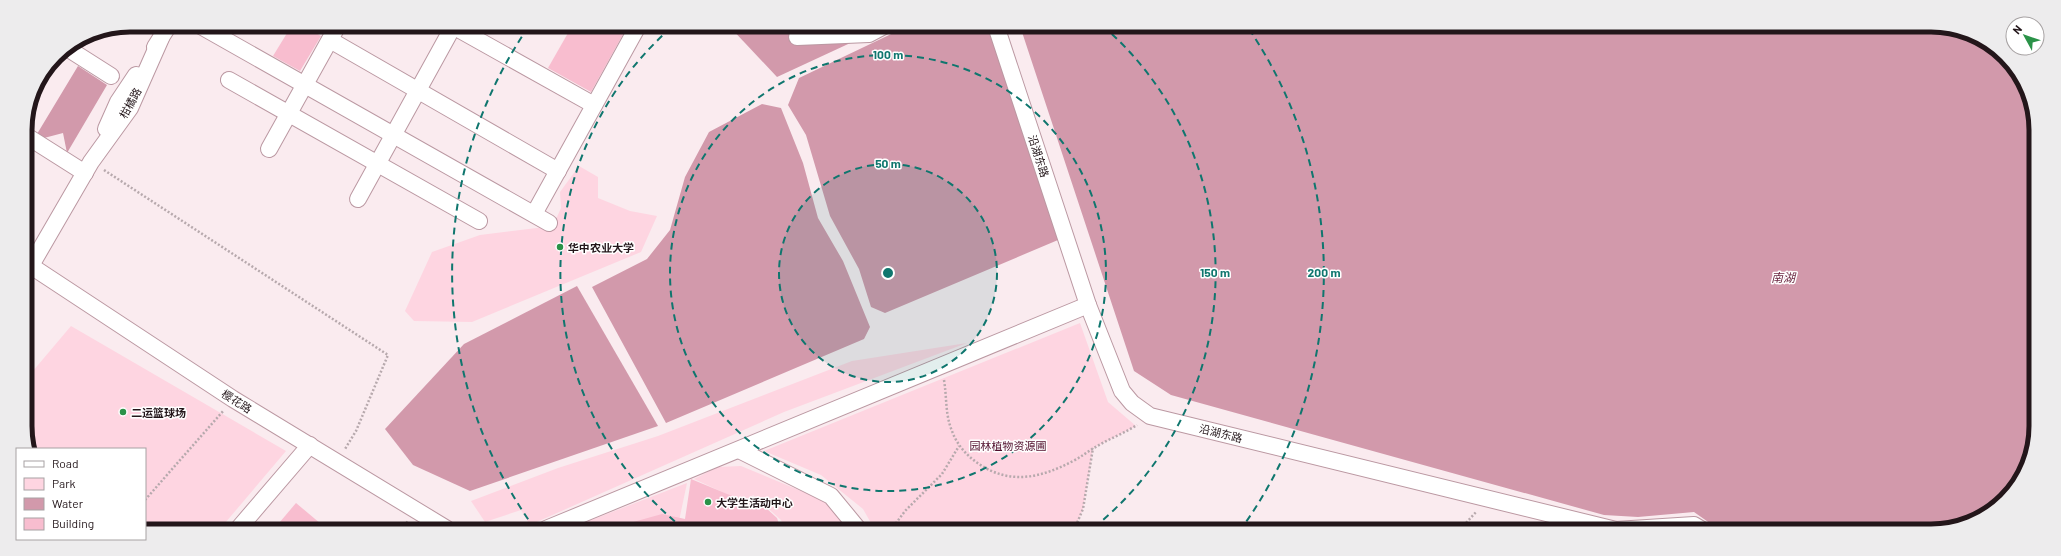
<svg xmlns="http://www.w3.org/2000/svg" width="2061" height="556" font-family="Barlow,'Noto Sans SC',sans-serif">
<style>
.green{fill:#fed5e1}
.water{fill:#d299ab}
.building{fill:#f8bdcf}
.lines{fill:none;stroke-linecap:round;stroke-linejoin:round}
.minor-casing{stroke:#bb98a2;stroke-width:18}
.path{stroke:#b7a9ad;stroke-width:2.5;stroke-dasharray:2 2;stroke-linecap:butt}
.minor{stroke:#fff;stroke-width:16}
.ring{fill:none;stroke:#0f766e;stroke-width:2;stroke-dasharray:7 5}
.poi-dot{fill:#2a9248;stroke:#fff;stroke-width:1.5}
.labels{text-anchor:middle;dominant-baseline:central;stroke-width:3;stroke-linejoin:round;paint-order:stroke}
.street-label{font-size:11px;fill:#23161a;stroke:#fff}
.poi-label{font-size:11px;font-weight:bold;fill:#23161a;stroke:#fff;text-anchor:start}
.park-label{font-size:11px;fill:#4f0c2a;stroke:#fff}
.water-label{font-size:12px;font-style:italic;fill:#6b2741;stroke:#fff}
.rim{fill:none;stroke:#23161a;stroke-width:5}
.centre{fill:#0f766e;stroke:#fff;stroke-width:2}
.ring-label{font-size:12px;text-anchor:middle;font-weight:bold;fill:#0f766e;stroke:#fff;stroke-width:3;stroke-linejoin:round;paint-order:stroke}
</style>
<rect width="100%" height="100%" fill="#faebef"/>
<g class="green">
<polygon points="579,166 598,177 598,198 630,211 657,216 641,252 472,322 414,321 405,311 432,252 480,235 553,226 561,208 560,192"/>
<polygon points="1080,323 1108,402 1136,426 1093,448 1083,509 1074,530 875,530 863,509 821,475 764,451"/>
<polygon points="71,326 286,451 220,529 145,529 145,449 28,449 27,378"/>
<polygon points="967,343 784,412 530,525 521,510 485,522 471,501 558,468 658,436 852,361"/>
<polygon points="741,466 823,500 849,530 785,530 781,520 753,495 746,503 694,479 718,467"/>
<polygon points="687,483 679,521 619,529 568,529"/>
</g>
<g class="water">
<polygon points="729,26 887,26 777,77"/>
<polygon points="908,26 990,26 1058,240 885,313 871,307 859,269 830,216 806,135 788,105 799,78"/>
<polygon points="1020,26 1951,27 2005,56 2034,110 2034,446 2022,478 2000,505 1971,523 1937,531 1721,531 1694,512 1638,517 1604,515 1171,395 1134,371"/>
<polygon points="78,66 107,85 67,153 63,133 44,138 37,134"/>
<polygon points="762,104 781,108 803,163 818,218 843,261 870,327 864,339 666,423 592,287 647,259 670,230 685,177 709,132"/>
<polygon points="577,286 658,426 470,491 413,465 385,429 464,344"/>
</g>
<g class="building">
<polygon points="292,25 318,25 314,32 321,36 300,71 273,56"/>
<polygon points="572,26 620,26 626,29 591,92 548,68"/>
<polygon points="691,479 749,503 754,497 777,518 781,530 620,529 619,526 662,514 685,519"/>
<polygon points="296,503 327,529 274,529"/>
</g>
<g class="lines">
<g class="minor-casing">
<g id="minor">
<polyline points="199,25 549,223"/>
<polyline points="451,25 594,105"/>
<polyline points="996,26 1088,305 1122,391 1132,403 1150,416 1616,530 1694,525 1704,531"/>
<polyline points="797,37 869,34 884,26"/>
<polyline points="330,40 558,171"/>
<polyline points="155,47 169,25"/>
<polyline points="67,48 111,76"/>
<polyline points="229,80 479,221"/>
<polyline points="106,129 118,102 136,75"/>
<polyline points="25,135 85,173"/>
<polyline points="269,149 338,25"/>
<polyline points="358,199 454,25"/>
<polyline points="534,214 638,26"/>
<polyline points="31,266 233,399 447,529"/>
<polyline points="26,274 91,162 130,108 161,38"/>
<polyline points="739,450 831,496 859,530"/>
<polyline points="238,529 310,445"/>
<polyline points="546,529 1088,305"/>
</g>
</g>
<g class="path">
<polyline points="104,170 388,355 356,431 345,449"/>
<path d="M944 380C947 398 945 414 952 431 957 445 967 456 979 464 1010 485 1041 478 1073 461 1081 457 1087 452 1094 448 1108 439 1123 434 1137 425"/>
<polyline points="145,500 224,410"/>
<polyline points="401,529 408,521"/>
<polyline points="891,530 905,511 942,474 959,446"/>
<polyline points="1074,530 1083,509 1093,448"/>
<polyline points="1467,530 1465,524 1477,511"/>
</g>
<use href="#minor" class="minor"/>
</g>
<circle cx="888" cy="273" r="109" fill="#0f766e" fill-opacity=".12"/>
<g class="ring">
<circle cx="888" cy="273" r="109"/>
<circle cx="888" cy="273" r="218"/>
<path d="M684 529A327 327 0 0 1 673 26M1103 26A327 327 0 0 1 1092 529"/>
<path d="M535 529A436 436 0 0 1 529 26M1249 29A436 436 0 0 1 1241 529"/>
</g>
<g class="poi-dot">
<circle cx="560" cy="247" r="4"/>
<circle cx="123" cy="412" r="4"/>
<circle cx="708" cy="502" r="4"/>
</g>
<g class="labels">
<g class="street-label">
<text transform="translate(130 103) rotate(-61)">柑橘路</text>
<text transform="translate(1039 156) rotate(72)">沿湖东路</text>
<text transform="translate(237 401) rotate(32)">樱花路</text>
<text transform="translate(1221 433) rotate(14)">沿湖东路</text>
</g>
<g class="poi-label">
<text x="568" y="247">华中农业大学</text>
<text x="131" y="412">二运篮球场</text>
<text x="716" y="502">大学生活动中心</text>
</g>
<g class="park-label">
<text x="1008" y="445">园林植物资源圃</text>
</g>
<g class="water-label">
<text x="1783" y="277">南湖</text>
</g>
</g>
<path d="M0 0H2061V556H0ZM130 32H1931A98 98 0 0 1 2029 130V426A98 98 0 0 1 1931 524H130A98 98 0 0 1 32 426V130A98 98 0 0 1 130 32Z" fill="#edeced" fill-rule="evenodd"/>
<path class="rim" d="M130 32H1931A98 98 0 0 1 2029 130V426A98 98 0 0 1 1931 524H130A98 98 0 0 1 32 426V130A98 98 0 0 1 130 32Z"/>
<circle cx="888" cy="273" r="6" class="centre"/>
<g class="ring-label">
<text x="888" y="59">100 m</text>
<text x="888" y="168">50 m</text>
<text x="1215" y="277">150 m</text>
<text x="1324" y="277">200 m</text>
</g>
<rect x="16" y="448" width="130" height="92" fill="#ffffff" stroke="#a7a2a3"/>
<rect x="24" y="461" width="20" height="6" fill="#ffffff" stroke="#a7a2a3"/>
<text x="52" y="468" font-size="12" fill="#23161a">Road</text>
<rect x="24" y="478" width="20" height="12" fill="#fed5e1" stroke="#a7a2a3"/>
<text x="52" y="488" font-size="12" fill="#23161a">Park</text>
<rect x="24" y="498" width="20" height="12" fill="#d299ab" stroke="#a7a2a3"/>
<text x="52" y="508" font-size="12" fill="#23161a">Water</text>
<rect x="24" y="518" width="20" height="12" fill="#f8bdcf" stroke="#a7a2a3"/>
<text x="52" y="528" font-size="12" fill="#23161a">Building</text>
<g transform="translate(2025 36) rotate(310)"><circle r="19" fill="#ffffff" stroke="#a7a2a3"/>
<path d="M0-3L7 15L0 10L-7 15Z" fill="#2a9248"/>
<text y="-6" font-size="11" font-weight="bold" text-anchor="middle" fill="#23161a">N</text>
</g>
</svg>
